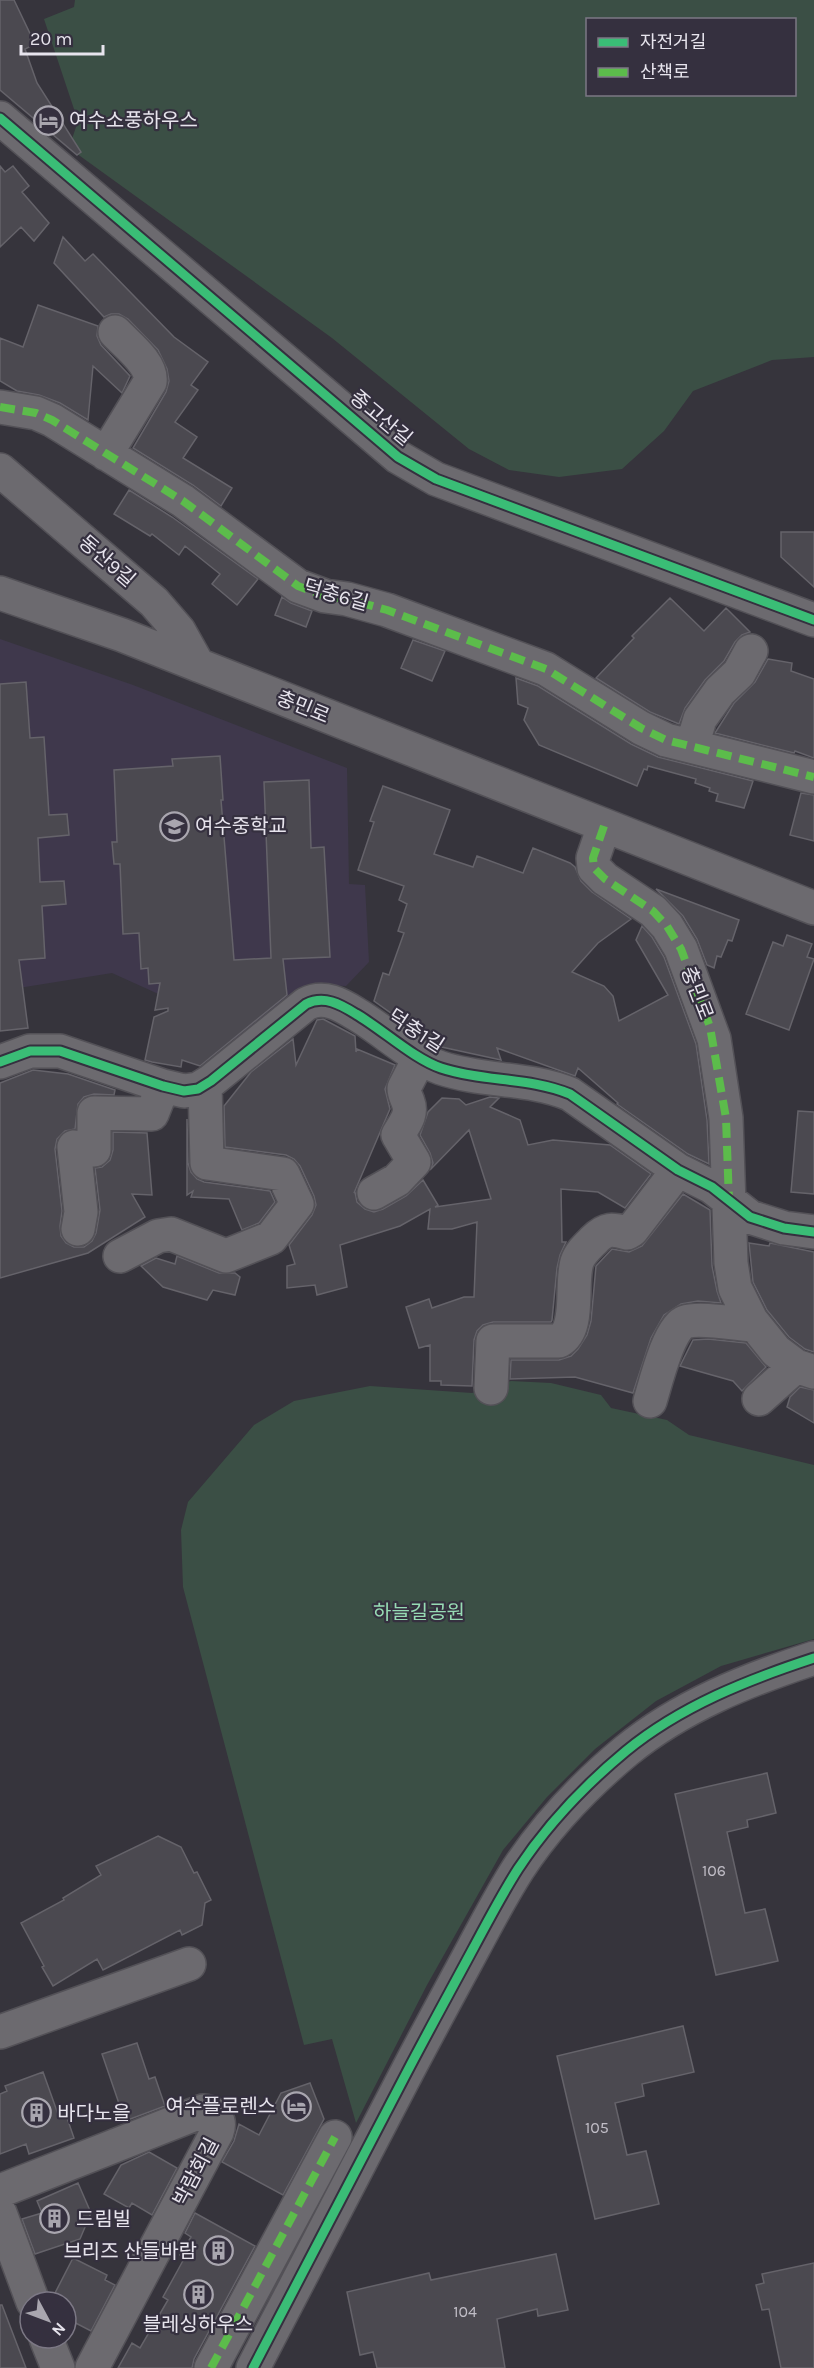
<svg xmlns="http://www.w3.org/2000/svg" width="814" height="2368" font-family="Karla,'Noto Sans KR',sans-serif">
  <rect width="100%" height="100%" fill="#36343c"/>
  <!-- built -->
  <path fill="#3f384c" d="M0,639l133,46 214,83 2,116 16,1 4,77 -23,24 -28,-1 -79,58 -32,-27 -95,-43 -112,18z"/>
  <!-- green -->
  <path fill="#3b4f45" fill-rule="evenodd" d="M75,0h739v357l-42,3 -79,31 -29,40 -42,38 -63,8 -50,-7 -40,-21 -137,-111 -263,-190 9,-27 -34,-102 30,-12zM588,20h206v74h-206z
    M511,1381l40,2 50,12 10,13 56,12 22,15 125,30v174l-93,27 -65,35 -61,48 -48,48 -44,53 -76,135 -71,138 -24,-84 -28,6 -121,-458 -2,-57 7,-28 66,-77 40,-24 76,-15 102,7z"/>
  <!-- building -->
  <path fill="#4b4950" stroke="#65636a" stroke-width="1.5" d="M0,0h14l21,44 -10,5 12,34 44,69 -4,3 -77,-65z
    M0,166l5,6 8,-6 16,20 -7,6 27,31 -15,18 -13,-14 -21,20z
    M63,237l22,24 8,-7 81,83 34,25 -17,23 7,5 -23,32 22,15 -14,21 49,30 -11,18 -28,-21 -60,-37 33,-56 3,-11 -2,-12 -9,-19 -30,-31 -9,-5h-8l-7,3 -50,-54z
    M38,305l60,21 -1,10 4,9 29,31 -8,17 -29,-27 -5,54 -28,-17 -21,-8 -22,-4 -17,-10v-43l23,9z
    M129,490l43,27 86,62 -21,26 -25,-21 8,-10 -35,-28 -6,9 -27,-21 -2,2 -36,-22z
    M781,532h33v55l-33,-30z
    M282,597l9,6 21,8 -6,16 -31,-12z
    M670,598l34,33 22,-23 24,24 -8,3 -7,7 -11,19 -19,19 -20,28 -6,16 -29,-12 -54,-34 38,-40 -2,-2z
    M413,640l32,11 -13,30 -31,-13z
    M768,659l24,4 -1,8 23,8v79l-19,-7 -1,2 -79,-20 19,-30 21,-21z
    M516,678l22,8 93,58 27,13 95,24 -9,27 -28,-7 2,-7 -9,-3 1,-3 -15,-5 1,-4 -48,-13 -1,4 -3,-1 -7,17 -98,-41 -15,-25 4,-12 -10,-4z
    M26,682l4,56 14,-1 5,78 18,-1 2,21 -31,3 2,44 24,-1 2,23 -24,2 3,52 -26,2 9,68 -28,3v-347z
    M220,756l3,44h-2l13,160 37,-2 -7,-176 45,-2 2,68 13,-1 6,110 -47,2 4,36 -87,71 -18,-6 -1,7 -29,-5 -7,-2 9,-43 14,-6v-3l-13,2 5,-27 -11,1 -1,-16 -7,1 -2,-36 -16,1 -3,-70h-6l-2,-22h5l-3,-72 59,-4 -1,-7z
    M383,786l67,24 -16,44 39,13 4,-11 46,17 10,-25 37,15 5,4 6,14 11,11 39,27 -33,24 -26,29 32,14 9,10 6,25 49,-26 -32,-55 6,-14 10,11 12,20 32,87 11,76 2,44 -21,-10 -71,-50 1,-1 -40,-35 -3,8 -78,-28 4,12 -64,-14 -63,-45 9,-28 6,2 15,-42 -6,-2 9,-27 -8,-4 5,-14 -46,-16 16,-48 -4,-1z
    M801,793l13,2v46l-24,-6z
    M656,889l83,31 -7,21 -4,-1 -7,17 -4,-1 -3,12 -7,-3 -10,-26 -14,-23z
    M787,935l25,9 -5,13 7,2 -25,71 -43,-16 27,-72 10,4z
    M323,1019l32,17 1,16 1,-3 38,16 -10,24 5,20 -36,84 1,-1 2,10 8,7 9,3 9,-3 23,-13 17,-16 15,25 -3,2 56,-8 -22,-69 -39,40 3,-7 -3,-10 -10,-18 8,-23 14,-14 17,1 7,6 24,-8 9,1 -9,9 30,13 8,25 25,-5 57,5 41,29 -26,34 -27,-16 -37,-3 1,53h4l-6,13 -3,13 -5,52 -1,2h-58l-10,3 -6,6 -3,9 -2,46 -31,-1v-4h-11v-36l-11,3 -13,-41 23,-8 3,9 32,-11h10l3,-75 -25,7h-24l2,-20 -30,17 -60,19 7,42 -30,8 -2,-10 -28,3v-22l8,-2 -6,-19 23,-30 4,-10 -2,-9 -14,-30 -6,-7 -8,-4 -61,-8 -1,-41 27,-34 42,-33 3,26 21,-45z
    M33,1070l35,4 47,16 -1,5 -20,-1 -10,3 -6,7 -3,25 -10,2 -8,8 -2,10 7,62 -2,15 1,10 5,7 8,4h10l8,-6 4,-8 4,-23 -5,-42 7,-1 8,-7 3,-10v-18l34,1 5,62 -20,-1 13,23 -57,36 -88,25v-195z
    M798,1111l16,1v82l-23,-2z
    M187,1119l1,44 3,9 6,7 7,3 66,9 5,11 -16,21 -17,7 -13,-31 -38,-2 2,-6 -6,4z
    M683,1194l27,16 2,56 5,25 4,12 -23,-2 -17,3 -17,11 -13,23 -18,55 -58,-16 -65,2 1,-19h48l12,-4 7,-7 9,-14 4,-14 5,-55 16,-17 17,3 13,-6z
    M749,1243l20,3 1,-3 44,9v100l-9,-3 -16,-12 -22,-27 -14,-28z
    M177,1256l42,17h16l5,4 -5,18 -22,-5 -6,10 -44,-13 -22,-21 15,-8 19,6z
    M708,1339l38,4 20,24 -24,24 -9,-10 -53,-15 13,-26z
    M800,1387l14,3v33l-27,-16 3,-10z
    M767,1773l9,40 -29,7 1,7 -21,5 18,81 20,-4 13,52 -62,14 -41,-181z
    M158,1836l23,11 13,26 3,-1 14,28 -6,3 -3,22 -20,10 -2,-5 -77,40 -6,-11 -44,27 -11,-19 2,-1 -23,-43 43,-23 -1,-2 38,-23 -5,-9z
    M683,2026l11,46 -52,12 2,12 -29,7 12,52 19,-4 13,53 -64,15 -38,-163z
    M137,2043l12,36 6,-2 10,29 -40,15 -23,-67z
    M43,2072l15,42 7,-2 9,26 -45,16 -3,-10 -26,10v-60l7,-3 -2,-5z
    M310,2083l14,36 -41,76 -61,-33 12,-21 5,-17 20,11 22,-42z
    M149,2152l28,16 -25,47 -20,-12 -3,5 -25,-14 17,-29z
    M78,2183l13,30 -11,26 -45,15 -13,-35 20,-6 -5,-12z
    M195,2213l60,33 -61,113 -2,9h-74l14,-25 8,5 28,-48 -5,-3 22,-40 -5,-2 11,-18 -6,-4z
    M556,2254l12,56 -30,6 -1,-7 -40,10 8,49h-128l-4,-16 -13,3 -13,-63 82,-19 2,7z
    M73,2258l34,17 -2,5 10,5 -24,46 -25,-13v-16l-12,-7z
    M814,2263v105h-33l-12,-59 -7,1 -6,-25 8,-2 -2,-9z
    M0,2305h2l24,63h-26z"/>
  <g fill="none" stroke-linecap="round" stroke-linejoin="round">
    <defs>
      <path id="minor" d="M0,118l398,339 38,22 378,141
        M0,407l36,6 16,7 131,81 115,85 27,10 22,3 40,11 159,59 95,59 25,12 148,37
        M106,454l44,-72c3,-18 -24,-38 -35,-50
        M0,470l154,132 25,29 19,34
        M0,593l122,42 692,273
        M692,746l8,-27 20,-28 19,-18 12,-22
        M604,826l-11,32 1,10 11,11 48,32 14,15 14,23 33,90 12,79 5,145 4,25 16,32 25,31 20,15 18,6
        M0,1062l30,-11h30l103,35 21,5 14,-2 13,-8 95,-77c18,-9 34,0 50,10 26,15 58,45 85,54 42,14 88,9 129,26l108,76 34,17 38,30 34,11 30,4
        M374,1193l23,-13 17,-18 -16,-27c6,-11 15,-20 10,-33 -2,-6 -4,-8 -4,-14l16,-31
        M78,1229l3,-17 -7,-65 20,3v-37l58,1 11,-28
        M120,1256l38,-20 13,-2 55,22 45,-18 26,-34 -14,-30 -76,-11 -2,-78
        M491,1388l2,-47h66c22,-12 11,-57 18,-79 3,-9 11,-16 17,-22 12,-12 18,-11 33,-7l5,-3 46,-60
        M759,1399l37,-33
        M650,1401c5,-16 19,-74 35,-79 14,-5 53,2 69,3
        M0,2032l189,-68
        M0,2191l203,-80c13,1 18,10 14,21l-125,236
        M0,2213l33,89
        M46,2338l12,30
        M211,2368l124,-231
        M253,2368c52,-99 103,-198 154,-296 22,-42 45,-84 67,-125 14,-26 28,-53 44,-78 29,-44 67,-84 108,-118 55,-45 121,-71 188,-93"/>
    </defs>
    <!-- minor casing -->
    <use href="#minor" stroke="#535157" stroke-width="36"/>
    <!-- minor -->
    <use href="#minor" stroke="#6c6a6f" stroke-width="33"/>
    <!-- quiet -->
    <path stroke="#5cbc4b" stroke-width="8" stroke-dasharray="15 8" stroke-linecap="butt" d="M0,407l36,6 16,7 131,81 115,85 27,10 22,3 40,11 159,59 95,59 25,12 148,37
      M604,826l-11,32 1,10 11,11 48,32 14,15 14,23 29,78 16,91 3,84
      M211,2368l124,-231"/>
    <defs>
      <path id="cycleway" d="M0,118l398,339 38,22 378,141
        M0,1062l30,-11h30l103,35 21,5 14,-2 13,-8 95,-77c18,-9 34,0 50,10 26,15 58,45 85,54 42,14 88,9 129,26l108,76 34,17 38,30 34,11 30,4
        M253,2368c52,-99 103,-198 154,-296 22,-42 45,-84 67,-125 14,-26 28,-53 44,-78 29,-44 67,-84 108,-118 55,-45 121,-71 188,-93"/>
    </defs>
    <!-- cycleway casing -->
    <use href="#cycleway" stroke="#35303f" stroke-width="13"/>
    <!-- cycleway -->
    <use href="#cycleway" stroke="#3abd76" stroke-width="9"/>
  </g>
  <!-- icons -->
  <defs>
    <symbol id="hotel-ring" viewBox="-11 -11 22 22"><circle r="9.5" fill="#35303f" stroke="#a9a6af" stroke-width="1.5"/><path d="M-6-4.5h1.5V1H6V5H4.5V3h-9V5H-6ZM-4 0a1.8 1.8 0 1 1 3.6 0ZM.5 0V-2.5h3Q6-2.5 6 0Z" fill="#a9a6af"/></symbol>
    <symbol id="school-ring" viewBox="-11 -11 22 22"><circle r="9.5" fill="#35303f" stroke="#a9a6af" stroke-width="1.5"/><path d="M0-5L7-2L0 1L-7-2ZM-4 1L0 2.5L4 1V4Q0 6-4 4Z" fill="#a9a6af"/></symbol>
    <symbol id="building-ring" viewBox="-11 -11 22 22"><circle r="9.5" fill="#35303f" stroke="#a9a6af" stroke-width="1.5"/><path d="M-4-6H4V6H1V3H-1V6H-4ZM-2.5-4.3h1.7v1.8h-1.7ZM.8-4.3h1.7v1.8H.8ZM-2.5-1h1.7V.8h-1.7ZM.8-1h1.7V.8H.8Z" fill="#a9a6af"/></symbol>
  </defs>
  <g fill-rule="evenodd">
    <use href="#hotel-ring" x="32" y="104" width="33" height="33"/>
    <use href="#school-ring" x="158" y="810" width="33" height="33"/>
    <use href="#hotel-ring" x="280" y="2090" width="33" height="33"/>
    <use href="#building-ring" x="20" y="2096" width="33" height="33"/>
    <use href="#building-ring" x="38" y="2202" width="33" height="33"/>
    <use href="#building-ring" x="202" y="2234" width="33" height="33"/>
    <use href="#building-ring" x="182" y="2278" width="33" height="33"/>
  </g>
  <g text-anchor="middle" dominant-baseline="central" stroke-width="4.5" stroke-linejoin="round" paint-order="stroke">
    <!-- number labels -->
    <g font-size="16" fill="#c0bdc6">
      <text x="714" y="1870">106</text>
      <text x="597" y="2127">105</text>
      <text x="465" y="2311">104</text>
    </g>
    <!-- poi labels -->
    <g font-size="20" fill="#e7e4ed" stroke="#35303f" text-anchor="start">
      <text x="69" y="120">여수소풍하우스</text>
      <text x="195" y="826">여수중학교</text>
      <text x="276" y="2106" text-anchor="end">여수플로렌스</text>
      <text x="57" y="2113">바다노을</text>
      <text x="76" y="2219">드림빌</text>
      <text x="197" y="2251" text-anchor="end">브리즈 산들바람</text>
      <text x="198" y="2324" text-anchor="middle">블레싱하우스</text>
    </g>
    <!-- street labels -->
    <g font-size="20" fill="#e7e4ed" stroke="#35303f">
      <text transform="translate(381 418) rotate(40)">종고산길</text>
      <text transform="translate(107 561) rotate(41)">동산9길</text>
      <text transform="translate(336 595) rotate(16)">덕충6길</text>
      <text transform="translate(303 707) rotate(22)">충민로</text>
      <text transform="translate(697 993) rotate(69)">충민로</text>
      <text transform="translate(416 1031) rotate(33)">덕충1길</text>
      <text transform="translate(196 2172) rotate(-62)">박람회길</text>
    </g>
    <!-- park labels -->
    <g font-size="20" fill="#97dbb4" stroke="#35303f">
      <text x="419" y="1612">하늘길공원</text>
    </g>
  </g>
  <!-- legend -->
  <rect x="586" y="18" width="210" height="78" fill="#35303f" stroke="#7c7885" stroke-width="1.5"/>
  <rect x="598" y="38" width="30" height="9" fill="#3abd76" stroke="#7c7885" stroke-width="1.5"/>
  <text x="640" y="48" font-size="18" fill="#e7e4ed">자전거길</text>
  <rect x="598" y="68" width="30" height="9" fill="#5cbc4b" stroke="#7c7885" stroke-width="1.5"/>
  <text x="640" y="78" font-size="18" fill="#e7e4ed">산책로</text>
  <!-- north arrow -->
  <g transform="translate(48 2320) rotate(131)"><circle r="28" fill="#35303f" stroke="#7c7885" stroke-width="1.5"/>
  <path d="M0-4.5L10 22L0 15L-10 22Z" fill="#a9a6af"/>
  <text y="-9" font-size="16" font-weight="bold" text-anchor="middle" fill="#e7e4ed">N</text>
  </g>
  <!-- scale -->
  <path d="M21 45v9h82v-9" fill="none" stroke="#e7e4ed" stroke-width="3"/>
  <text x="30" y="45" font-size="18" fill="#e7e4ed" stroke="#35303f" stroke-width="4.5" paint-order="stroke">20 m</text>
</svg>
